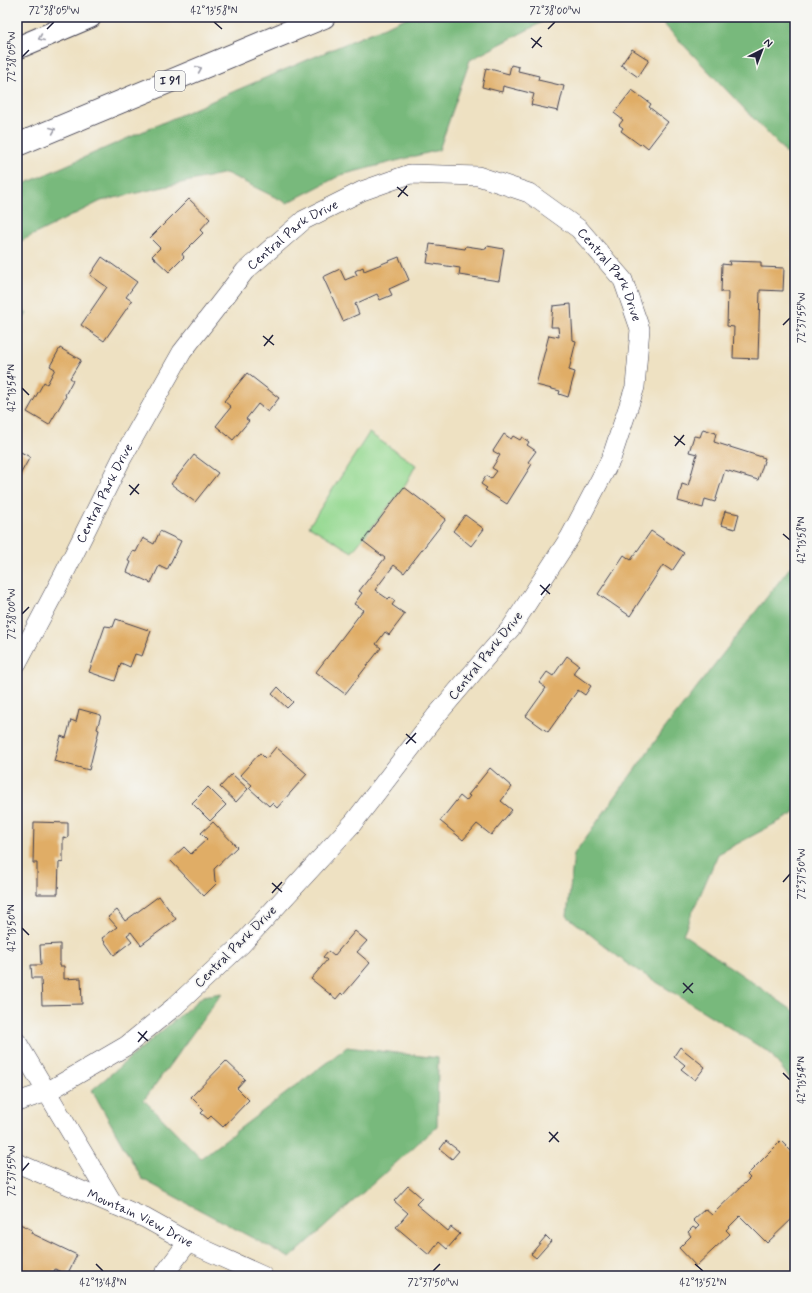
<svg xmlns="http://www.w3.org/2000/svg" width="812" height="1293" font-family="Mynerve,sans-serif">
  <rect width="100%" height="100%" fill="#f6f6f2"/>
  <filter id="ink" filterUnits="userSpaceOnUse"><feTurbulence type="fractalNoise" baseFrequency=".025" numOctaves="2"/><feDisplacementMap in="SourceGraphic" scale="8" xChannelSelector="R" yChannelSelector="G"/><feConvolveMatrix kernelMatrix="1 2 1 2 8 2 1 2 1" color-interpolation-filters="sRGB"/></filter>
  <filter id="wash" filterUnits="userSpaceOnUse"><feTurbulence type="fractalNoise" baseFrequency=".012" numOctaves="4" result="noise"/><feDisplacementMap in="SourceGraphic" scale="16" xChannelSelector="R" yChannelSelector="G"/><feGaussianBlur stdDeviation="0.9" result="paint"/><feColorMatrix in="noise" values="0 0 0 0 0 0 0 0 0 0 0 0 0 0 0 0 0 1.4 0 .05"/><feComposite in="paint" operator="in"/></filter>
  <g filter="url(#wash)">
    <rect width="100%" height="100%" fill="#eee1c2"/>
    <!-- green -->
    <path fill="#96d992" stroke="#5c7e66" d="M369,433l47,32 -12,22 -52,65 -43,-26z"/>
    <!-- forest -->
    <path fill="#78b97c" stroke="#4d6e5c" d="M408,17h144l-82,43 -31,90 -98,25 -54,28 -61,-30 -125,28 -84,42v-56l220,-97z
      M657,17h138v145z
      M17,306l10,7 -10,16z
      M795,561v252l-77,41 -35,80 112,78v73l-25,-32 -144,-90 -59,-47 7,-62 85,-118z
      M222,993l-78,107 57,58 146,-111 91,11 -1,68 -147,132 -148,-79 -50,-89 111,-94z"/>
    <g id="blocks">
      <!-- building -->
      <path fill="#e0ad66" d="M632,49l17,11 -11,17 -17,-12z
        M511,65l8,2 -1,4 21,5 -1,4 26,6 -6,25 -27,-6 3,-11 -31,-8 -1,6 -20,-5 4,-19 23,6z
        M632,90l19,14 -2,3 19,15 -20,26 -6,-5 -2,2 -19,-14 2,-3 -4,-3 4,-5 -9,-7z
        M189,199l21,20 -10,11 3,3 -21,21 2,3 -15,15 -17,-16 8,-8 -10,-10z
        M430,244l35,5 1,-3 20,3 1,-3 17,3 -5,32 -40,-6 1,-7 -33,-5z
        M102,257l35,25 -11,15 6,4 -28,40 -23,-16 26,-38 -17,-12z
        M399,257l10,23 -20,9 3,6 -12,5 -3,-6 -22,10 4,10 -16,7 -20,-44 17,-8 5,11 12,-5 -2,-4 8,-4 1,4z
        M729,261l32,1v5l23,1 -1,23 -23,-1 -2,69 -25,-1 1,-31 -7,-1 1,-34h-7l1,-28 8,1z
        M571,304l2,36 3,1 -7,29 6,2 -7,25 -9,-3 1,-3 -24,-6 13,-50 10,2 -1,-10h-7l2,-21z
        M60,348l21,12 -11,18 3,2 -8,15 1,1 -17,29 -22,-13 17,-30 3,2 8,-15 -5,-3z
        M247,373l32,25 -11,14 -10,-8 -12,15 3,2 -16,19 -17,-14 15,-19 -7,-6z
        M703,429l13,4 -2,9 51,16 -7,22 -33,-10 -10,32 -10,-3 -2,9 -25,-7 4,-17 6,2 9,-32 -8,-2 5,-16 6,1z
        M504,434l7,5 2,-3 7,4 2,-3 7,5 -2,3 9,6 -8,11 4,2 -25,40 -22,-14 2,-2 -6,-4 5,-8 5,3 6,-8 -5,-3 8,-13 -7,-4z
        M17,450l13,7 -13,23z
        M194,455l24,18 -23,29 -24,-18z
        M404,487l42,32 -42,54 -10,-8 -19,25 13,9 2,-2 5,4 -3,4 13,9 -16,21 -4,-3 -9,12 5,4 -36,46 -29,-22 47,-62 -9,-6 8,-11 -3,-2 26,-33 -22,-17z
        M725,511l14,3 -4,15 -14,-4z
        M465,515l19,14 -13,17 -18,-15z
        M160,531l21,10 -14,29 -8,-4 -8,17 -24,-11 4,-10 -3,-1 5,-10 3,1 7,-14 11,6z
        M651,531l33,22 -12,18 -9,-6 -33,51 -32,-22 26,-39 7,5z
        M116,619l35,12 -9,25 -7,-2 -5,13 -9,-4 -6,18 -26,-9 16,-46 8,1z
        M567,656l12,9 -6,8 18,13 -6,9 -7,-5 -30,42 -22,-16 20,-28 -7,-5 8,-11 6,4z
        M278,687l15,15 -6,6 -15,-14z
        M79,709l22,6 -4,14 2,1 -10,40 -35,-9 7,-25 5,2 5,-18 5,2z
        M276,747l31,27 -30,34 -5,-5 -3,3 -20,-18 3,-3 -12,-10 20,-22 6,6z
        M490,768l22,19 -11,14 11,9 -21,25 -14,-11 -14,16 -23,-19 20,-25 6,5 4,-5 -2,-1z
        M232,774l16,15 -12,13 -16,-15z
        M208,787l18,18 -16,16 -18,-18z
        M34,822l34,1v15l-5,-1v26l-4,-1 -1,32h-21v-31h-4z
        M213,822l24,25 -23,22 1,12 2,2 -13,13 -34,-36 14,-13 7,7 16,-15 -6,-6z
        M159,896l17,23 -35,26 -10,-13 -4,3 5,6 -18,14 -12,-17 15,-11 -9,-10 9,-7 8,11z
        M355,931l12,10 -10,11 13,11 -27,32 -2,-2 -5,6 -25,-20 16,-19 -4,-3 5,-6 6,5z
        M60,944v22h4v13l17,-1 1,26 -40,1 -1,-27h-9l-1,-13h10l-1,-20z
        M680,1047l25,20 -10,13 -14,-11 4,-4 -11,-9z
        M226,1061l19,18 -8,9 12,12 -26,27 -12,-11 -3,3 -7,-6 3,-3 -13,-13z
        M446,1141l13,10 -7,8 -12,-10z
        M781,1141l14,14v61l-28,27 -27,-27 -14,14 4,4 -34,32 -17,-18 12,-12 -3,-4 5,-5 3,2 3,-3 -6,-6 12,-11 7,6 38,-37 -3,-3z
        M408,1186l14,12 -6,6 32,27 3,-4 9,7 -13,15 -8,-7 -10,13 -33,-28 12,-14 -14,-12z
        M18,1223l14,7 -1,3 46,22 -10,20 -12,-6 -3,7h-35z
        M546,1236l5,5 -15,17 -5,-4z"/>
    </g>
  </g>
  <g filter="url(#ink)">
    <use href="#blocks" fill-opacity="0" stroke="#413f4f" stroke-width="1"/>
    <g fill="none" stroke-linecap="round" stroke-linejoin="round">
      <defs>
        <g id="minor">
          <path id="s1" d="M17,663l44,-83 61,-122 60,-106 63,-81 59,-51 58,-29 48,-17 68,2 51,17 50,36 44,51 17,49 -5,58 -24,72 -41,78 -59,91 -76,89 -82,106 -112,122 -67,62 -48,39 -79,46 -30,10"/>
          <path d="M17,1042l97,163"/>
          <path id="s2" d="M17,1163l128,55 43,24 75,34"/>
          <path d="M163,1276l25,-34"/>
        </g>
        <path id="motorway" d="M17,48l73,-31
          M17,145l307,-128"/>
      </defs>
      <!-- minor casing -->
      <use href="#minor" stroke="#413f4f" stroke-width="20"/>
      <!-- motorway casing -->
      <use href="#motorway" stroke="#413f4f" stroke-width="24"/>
      <!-- minor -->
      <use href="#minor" stroke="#fff" stroke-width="19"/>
      <!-- motorway -->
      <use href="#motorway" stroke="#fff" stroke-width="22"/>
    </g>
    <!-- one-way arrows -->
    <defs><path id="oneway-chevron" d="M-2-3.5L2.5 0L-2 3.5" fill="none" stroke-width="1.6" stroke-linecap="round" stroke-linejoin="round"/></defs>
    <g stroke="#9c9ca7">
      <use href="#oneway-chevron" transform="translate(41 38) rotate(157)"/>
      <use href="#oneway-chevron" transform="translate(199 69) rotate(-23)"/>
      <use href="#oneway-chevron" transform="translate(53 130) rotate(-23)"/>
    </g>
  </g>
  <!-- ticks -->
  <path fill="none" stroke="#22223b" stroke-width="1.5" d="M214,22l8,7M47,29l7,-7M548,29l7,-7M531,38l11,9M532,48l9,-11M22,57l7,-7M397,187l11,9M398,197l9,-11M783,325l7,-7M263,336l11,9M264,346l9,-11M22,388l7,7M674,436l11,9M675,446l9,-11M129,485l10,9M130,495l9,-11M783,534l7,6M540,585l10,9M541,595l9,-11M22,614l7,-7M406,734l10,9M406,744l10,-11M783,882l7,-8M272,883l10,9M272,893l10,-11M22,928l7,7M683,983l10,10M683,993l10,-10M138,1032l10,9M138,1042l9,-11M783,1073l7,7M549,1132l10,10M549,1142l9,-10M22,1171l7,-8M96,1264l7,7M695,1264l8,7M433,1271l7,-7"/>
  <g text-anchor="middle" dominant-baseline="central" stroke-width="3.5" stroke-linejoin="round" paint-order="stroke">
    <!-- shield labels -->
    <rect fill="#f6f6f2" stroke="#626272" stroke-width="1" x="155" y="71" width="30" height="20" rx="3"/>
    <g font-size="12" font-weight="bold" fill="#22223b">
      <text x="170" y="81">I 91</text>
    </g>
    <!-- street labels -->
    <g font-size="13" fill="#22223b" stroke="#f6f6f2">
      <text stroke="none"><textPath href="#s1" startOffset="515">Central Park Drive</textPath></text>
      <text stroke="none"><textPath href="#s1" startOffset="888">Central Park Drive</textPath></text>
      <text stroke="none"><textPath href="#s1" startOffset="191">Central Park Drive</textPath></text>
      <text transform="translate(486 656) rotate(-51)">Central Park Drive</text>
      <text transform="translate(236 947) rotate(-45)">Central Park Drive</text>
      <text stroke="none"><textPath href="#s2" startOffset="135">Mountain View Drive</textPath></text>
    </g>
  </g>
  <!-- margin -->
  <rect width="812" height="1293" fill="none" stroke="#f6f6f2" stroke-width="44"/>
  <!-- north arrow -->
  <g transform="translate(762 50) rotate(42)" stroke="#f6f6f2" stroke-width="3" paint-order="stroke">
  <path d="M0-3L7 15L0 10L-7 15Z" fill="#22223b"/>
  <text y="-6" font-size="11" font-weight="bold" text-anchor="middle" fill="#22223b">N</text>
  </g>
  <rect x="22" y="22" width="768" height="1249" fill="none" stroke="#22223b" stroke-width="1.5"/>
  <g font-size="10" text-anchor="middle" fill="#22223b">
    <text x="54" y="14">72°38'05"W</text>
    <text x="214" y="14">42°13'58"N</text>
    <text x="555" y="14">72°38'00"W</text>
    <text transform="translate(11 57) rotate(-90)" y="4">72°38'05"W</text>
    <text transform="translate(801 318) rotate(-90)" y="4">72°37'55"W</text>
    <text transform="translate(11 388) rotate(-90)" y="4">42°13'54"N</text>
    <text transform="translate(801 540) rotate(-90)" y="4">42°13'58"N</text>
    <text transform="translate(11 614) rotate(-90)" y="4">72°38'00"W</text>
    <text transform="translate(801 874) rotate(-90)" y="4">72°37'50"W</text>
    <text transform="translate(11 928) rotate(-90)" y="4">42°13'50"N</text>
    <text transform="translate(801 1080) rotate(-90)" y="4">42°13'54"N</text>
    <text transform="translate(11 1171) rotate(-90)" y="4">72°37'55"W</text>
    <text x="103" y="1286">42°13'48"N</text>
    <text x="433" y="1286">72°37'50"W</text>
    <text x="703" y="1286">42°13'52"N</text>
  </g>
</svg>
